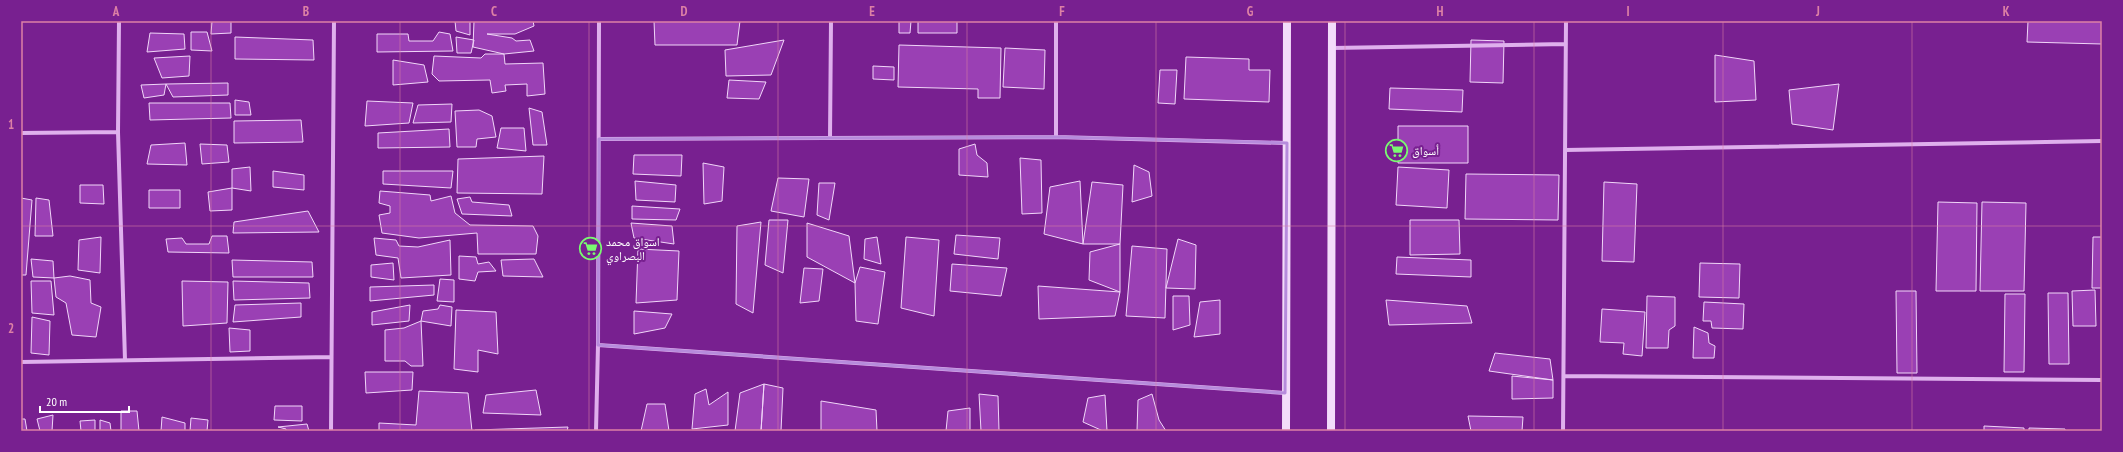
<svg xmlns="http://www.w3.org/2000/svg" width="2123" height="452" font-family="'PT Sans Narrow','Noto Naskh Arabic',sans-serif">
  <rect width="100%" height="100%" fill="#782090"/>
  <!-- building -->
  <path fill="#9a40b4" stroke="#f1d6f9" d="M212,21h19v12l-20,1z
    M455,21h15v14l-14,-4z
    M474,21h59l1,5 -19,8h-28l25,4 4,3 14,-1 4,11 -30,3 -31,-7z
    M654,21h86l-3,24h-82z
    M899,21h12l-1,12h-11z
    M918,21h39v12h-39z
    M2028,21h74v23l-75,-2z
    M191,32h16l5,19 -21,-1z
    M439,32l11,2 3,17 -76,1v-18h31l1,7h24z
    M150,33l34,1 1,15 -38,3z
    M235,37l78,3 1,20 -79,-1z
    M456,37l18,3 -3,13h-14z
    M784,40l-13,35 -45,1 -1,-26z
    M1471,40l33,1 -1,42 -33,-1z
    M899,45l102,3 -1,50h-22v-9l-80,-2z
    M1005,48l40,2 -1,39 -41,-2z
    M485,54h19l1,10 38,-1 2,31 -18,2v-12l-22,1 1,6 -14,2 -2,-13 -51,1 -7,-7 2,-18 47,2z
    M1715,55l39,6 2,39 -41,2z
    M190,56l-1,20 -27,2 -8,-20z
    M1186,57l63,2v11h21l-1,32 -85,-3z
    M393,60l31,5 4,17 -35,3z
    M873,66l21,1v13l-21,-1z
    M1160,70h17l-2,34 -17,-1z
    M729,80l37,2 -7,17 -32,-1z
    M228,83v12l-55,2 -7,-13z
    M166,84l-2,11 -20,3 -3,-13z
    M1839,84l-6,46 -41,-6 -3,-34z
    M1390,88l73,2 -1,22 -73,-3z
    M235,100l14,2 2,13h-16z
    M367,101l46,2 -4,20 -44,3z
    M149,103h81l1,15 -81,2z
    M452,104l-1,18 -38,1 5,-18z
    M529,108l13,4 5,33h-14z
    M479,110l13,6 4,21 -19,2 -1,8h-19l-2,-36z
    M301,120l2,22 -69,1v-22z
    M1398,126h70v37h-70z
    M501,128h23l2,23 -29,-3z
    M449,129l1,18 -72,1v-15z
    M185,143l2,22 -40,-1 4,-19z
    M200,144l27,1 2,17 -27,2z
    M975,144l2,11 10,8 1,14 -29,-2v-26z
    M634,155h48l-1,21 -48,-2z
    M544,156l-2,38 -85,-1 1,-34z
    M1020,158l21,2 1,53 -20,1z
    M703,163l21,4 -2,34 -18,3z
    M1134,165l15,7 3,24 -20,6z
    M250,167l1,24 -19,-3v-19z
    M1398,167l51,3 -2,38 -51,-3z
    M273,171l31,4v15l-31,-3z
    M383,171h70l-2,17 -68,-4z
    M1466,174l93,1 -1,45 -93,-1z
    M778,178l31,1 -5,38 -33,-6z
    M635,181l41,4 -1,17 -39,-2z
    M1080,181l3,63 -39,-10 6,-47z
    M1092,182l31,3 -3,59h-37z
    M1604,182l33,2 -3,78 -32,-1z
    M819,183h16l-6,37 -12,-5z
    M80,185h23l1,19 -24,-1z
    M232,188v22l-22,1 -2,-19z
    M149,190h31v18h-31z
    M380,191l50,4 1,6 20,-5 4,17 15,12 63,1 5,10 -2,18h-58l-1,-21 -58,5 -37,-5 -3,-18 11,-2v-7l-11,-3z
    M470,197l2,5 37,3 3,11 -50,-2 -5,-15z
    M21,198l11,2 -6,75h-5z
    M36,198l13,2 4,36h-18z
    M1938,202l39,1 -1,88h-40z
    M1982,202l44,1 -2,88h-44z
    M632,206l48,3 -4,11 -44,-1z
    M308,211l11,21 -86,1 1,-11z
    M769,220h19l-5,53 -18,-8z
    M1410,220h49l1,34 -50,1z
    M761,222l-8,91 -17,-9 1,-78z
    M631,223l41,3 2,18 -40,-6z
    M807,223l42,13 6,47 -48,-26z
    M956,235l44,3 -2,21 -44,-5z
    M212,236h15l2,17 -61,-1 -2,-13 16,-1 4,6h23z
    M101,237l-1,36 -22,-3 1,-30z
    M877,237l4,27 -17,-5 1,-20z
    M906,237l33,3 -5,76 -33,-8z
    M2093,237h9v51h-10z
    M374,238l22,2 3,6 19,1 32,-7 1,35 -50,3 -3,-20 -22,-3z
    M1178,239l18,6 -1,44 -29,-1z
    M1120,244v48l-31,-12 1,-28z
    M1132,246l35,3 -2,69 -39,-2z
    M638,249l41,2 -2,49 -41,3z
    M459,256l17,1 2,7 11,-2 7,9 -18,1 -3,9 -16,-2z
    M1397,257l74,3v17l-75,-3z
    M31,259l22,2 1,17 -21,-1z
    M534,259l9,18 -40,-1 -2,-16z
    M232,260l80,2 1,15h-80z
    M393,263l1,17 -23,-3v-12z
    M1700,263l40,1 -1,34 -40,-1z
    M952,264l55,4 -6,28 -51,-5z
    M860,267l25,5 -7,52 -22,-3 -1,-38z
    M804,268l19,1 -4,32 -19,2z
    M70,276l20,4 1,23 10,4 -5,30 -24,-2 -6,-32 -10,-6 -2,-19z
    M440,279l14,1v22l-17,-1z
    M31,281h20l3,34 -22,-2z
    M182,281l46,1 -1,41 -44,3z
    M233,281l76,2 1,15 -76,2z
    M434,285v10l-64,6v-14z
    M1038,286l82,6 -5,24 -76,3z
    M2095,290l1,36h-23l-1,-35z
    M1896,291h20l1,82h-20z
    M2048,293h20l1,71h-20z
    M2005,294h20l-1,78h-20z
    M1173,296h16l1,29 -17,5z
    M1647,296l28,1v29l-6,4 -1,18h-22z
    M1220,300v34l-26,3 6,-35z
    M1386,300l81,6 5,17 -83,2z
    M1704,302l40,2 -1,25 -31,-1 -1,-7h-8z
    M301,303v14l-68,5 2,-17z
    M410,305l-1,16 -37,4v-13z
    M440,305l12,2 -1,19 -30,-5 2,-10 15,-2z
    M1602,309l43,3 -3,44 -19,-2 1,-11 -24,-1z
    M456,310l40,2 2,42 -20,-4v22l-24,-3z
    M634,311l38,3 -7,14 -31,6z
    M32,317l18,4 -1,34 -18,-2z
    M421,321l2,45h-12l-6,-5h-20v-31l19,-2z
    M1694,327l14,6 1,10 6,3 -1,12h-21z
    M229,328l21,2v21l-20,1z
    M1495,353l55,6 3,21 -64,-9z
    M365,372h48l-1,18 -46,3z
    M1512,376l41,4v18l-41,1z
    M764,384l19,4 -2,43h-20z
    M764,384l-3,47h-26l5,-38z
    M706,389l3,16 19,-13v33l-36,4 3,-35z
    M536,390l5,25 -58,-2 3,-18z
    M419,391l49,2 4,38h-93v-8l37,2z
    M979,394l19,2 1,35h-18z
    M1152,394l7,26 7,11h-29l1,-31z
    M1105,395l2,36h-4l-20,-9 5,-24z
    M821,401l55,9 1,21h-56z
    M647,404h18l4,27h-28z
    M275,406h27v15l-28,-1z
    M970,408v23h-24l2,-20z
    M121,411h16l2,20h-18z
    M53,415l-1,16h-12l-3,-12z
    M1468,416l55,1 -1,14h-51z
    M162,417l23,6v8h-24z
    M191,418l17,2 -1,11h-17z
    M21,419h4l2,12h-6z
    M95,420v11h-14l-1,-10z
    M100,420l10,3 1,8h-11z
    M307,424l2,7h-23v-2l-8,-2z
    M1984,426l40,2v3h-40z
    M568,427l-1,4h-92v-1z
    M2029,428l36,1v2h-36z"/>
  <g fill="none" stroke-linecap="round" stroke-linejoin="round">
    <!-- street -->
    <path stroke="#dfb0ed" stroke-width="4" d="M119,21l-1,111 7,228
      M1056,21v116
      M1332,48l234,-4
      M21,133l97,-1
      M830,138l1,-117
      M599,139l457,-2 230,6
      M1565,150l537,-9
      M598,345l687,48
      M21,362l310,-5
      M1564,376l538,4
      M331,431l3,-410
      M596,431l2,-86 1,-324
      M1563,431l3,-410"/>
    <!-- secondary -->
    <path stroke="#f3dcfa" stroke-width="8" d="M1286,431l1,-410
      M1331,431l1,-410"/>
  </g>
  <!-- marked area -->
  <path fill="none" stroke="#b68bdc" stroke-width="3" stroke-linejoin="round" d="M1056,137l231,6 -2,250 -687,-48 1,-206z"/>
  <!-- grid -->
  <path fill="none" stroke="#dd80a5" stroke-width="1" stroke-opacity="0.55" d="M211,21v410M400,21v410M589,21v410M778,21v410M967,21v410M1156,21v410M1345,21v410M1534,21v410M1723,21v410M1912,21v410M21,226h2081"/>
  <!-- icons -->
  <defs>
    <symbol id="supermarket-ring" viewBox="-11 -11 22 22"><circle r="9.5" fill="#782090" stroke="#7afa71" stroke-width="1.5"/><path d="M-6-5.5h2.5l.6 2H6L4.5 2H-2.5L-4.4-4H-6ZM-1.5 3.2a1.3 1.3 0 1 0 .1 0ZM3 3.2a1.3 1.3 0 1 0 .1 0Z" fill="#7afa71"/></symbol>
  </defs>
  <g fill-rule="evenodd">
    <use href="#supermarket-ring" x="1384" y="138" width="25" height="25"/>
    <use href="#supermarket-ring" x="578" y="236" width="25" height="25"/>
  </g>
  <g text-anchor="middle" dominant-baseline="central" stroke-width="4" stroke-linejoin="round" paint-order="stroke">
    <!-- poi labels -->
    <g font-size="12" fill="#fff" stroke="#782090" text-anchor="start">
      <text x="1412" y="150">أسواق</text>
      <text x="606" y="241">اسواق محمد<tspan x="606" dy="14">البصراوي</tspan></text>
    </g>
  </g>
  <!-- border -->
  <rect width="2123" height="452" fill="none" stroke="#782090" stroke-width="44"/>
  <!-- scale -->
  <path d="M40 406v6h89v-6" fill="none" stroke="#ffffff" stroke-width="2"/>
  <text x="46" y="406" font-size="12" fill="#ffffff" stroke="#782090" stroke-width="3" paint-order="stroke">20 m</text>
  <rect x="22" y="22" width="2079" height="408" fill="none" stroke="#dd80a5" stroke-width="1.5"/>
  <g font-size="13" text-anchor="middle" font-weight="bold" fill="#dd80a5">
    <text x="116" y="16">A</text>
    <text x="306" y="16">B</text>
    <text x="494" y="16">C</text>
    <text x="684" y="16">D</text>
    <text x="872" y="16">E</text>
    <text x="1062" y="16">F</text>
    <text x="1250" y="16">G</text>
    <text x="1440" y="16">H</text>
    <text x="1628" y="16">I</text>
    <text x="1818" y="16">J</text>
    <text x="2006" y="16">K</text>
    <text x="11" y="129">1</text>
    <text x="11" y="333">2</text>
  </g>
</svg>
